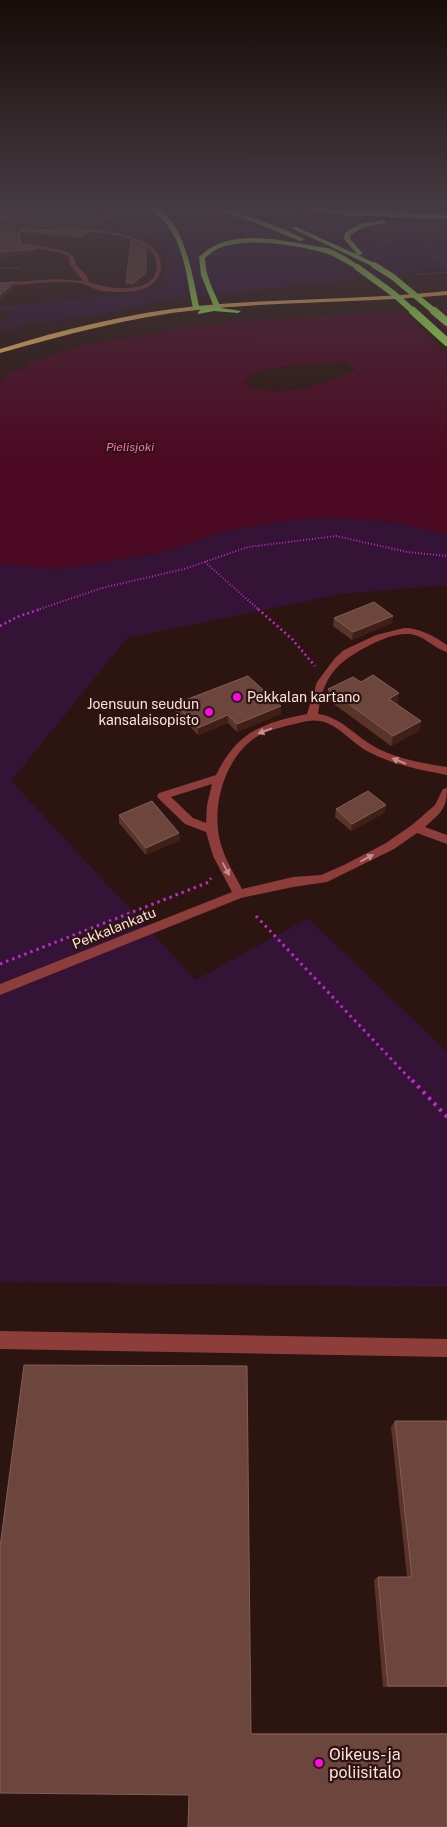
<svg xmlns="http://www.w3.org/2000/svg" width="447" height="1827" font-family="'Public Sans',sans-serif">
  <rect width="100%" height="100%" fill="#2c1510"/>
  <!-- green -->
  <path fill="#351337" d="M18,206h429v62l-218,25 -59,5 -57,14 -57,9 -26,1 -20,8 -10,-2v-4l17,-12 -17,-2v-4l30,-1 125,-16 10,-8 1,-27 -9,-15 -56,-11 -2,-11z
    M335,518l63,4 38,10 11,1v52l-106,9 -214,44 -116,143 185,199 112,-62 139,134v235l-447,-5v-719l59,6 103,-17 68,-22 64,-11z"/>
  <!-- water -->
  <path fill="#4c0922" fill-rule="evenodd" d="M447,309v224l-11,-1 -38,-10 -63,-4 -41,1 -64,11 -68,22 -103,17 -59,-6v-183l5,-2 3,-6 16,-3 7,-7 54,-17 105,-18 53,-6zM344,362l13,7c-25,14 -86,33 -112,15l4,-9 17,-6 28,-4z"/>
  <!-- pier -->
  <path fill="#2c1510" d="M422,309l25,23v24l-46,-46z"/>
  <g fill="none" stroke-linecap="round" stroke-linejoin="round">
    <!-- stream -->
    <path stroke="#4c0922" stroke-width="3" d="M80,206l25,8
      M440,236h7"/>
    <!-- path-far4 -->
    <path stroke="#b92dc2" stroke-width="1" stroke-dasharray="1 1" stroke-linecap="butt" d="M131,224l13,-5
      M403,236l27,6 3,11 14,14
      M374,250l4,-5 40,-15
      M0,268h21
      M415,275l32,-3"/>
    <!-- path-far3 -->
    <path stroke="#b92dc2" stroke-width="2" stroke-dasharray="1 2" stroke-linecap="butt" d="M205,562l54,48
      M37,610l65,-22 82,-19 64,-22 88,-11 71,16 40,4"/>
    <!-- path-far2 -->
    <path stroke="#b92dc2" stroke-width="2.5" stroke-dasharray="2 3" stroke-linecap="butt" d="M258,609l34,30 23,27
      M0,626l17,-9 24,-8"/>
    <!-- path-far1 -->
    <path stroke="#b92dc2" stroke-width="3" stroke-dasharray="2.5 4" stroke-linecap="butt" d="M256,916l157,166
      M0,964l209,-82 2,-4"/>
    <!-- path -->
    <path stroke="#b92dc2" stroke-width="4" stroke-dasharray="3 5" stroke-linecap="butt" d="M412,1080l35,37"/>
    <!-- minor -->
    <path fill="#8d3d3a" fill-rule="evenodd" d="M25,226l2,1 -1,2c39,0 81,-4 117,12 23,10 25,39 0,48 -14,4 -31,4 -45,1 -7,-2 -11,-6 -18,-7 -26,-3 -54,1 -80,4v-4l58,-4 25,2 -13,-16 -1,-8 -7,-4 -44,-8 -2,-10 3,-6zM24,231c36,1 90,-4 122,15 5,3 9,9 10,15 7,35 -48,29 -67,21l-2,-6 -11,-11 -3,-10 -10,-5 -41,-7 -2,-8z
      M404,628c16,0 30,8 43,17v7c-14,-4 -23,-17 -38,-18 -14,-1 -26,5 -37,10 -34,17 -49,31 -54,70 23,3 37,22 57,33 22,12 47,16 72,20v8c-26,-5 -53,-10 -76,-22 -18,-8 -32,-29 -51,-32 -11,-2 -20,2 -30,4 -11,3 -22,5 -32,11 -30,18 -44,61 -40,94 2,21 14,40 24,59l51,-12 28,-2 23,-10 42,-22 26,-18 23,-20 8,-16 4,-1c0,22 -7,25 -22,39l22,8v9l-30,-11 -23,16 -67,33 -34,5 -52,11 -241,97v-11l232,-92 -19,-36 -7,-24 -21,-8 -26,-25 -2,-3 2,-3 57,-18c21,-43 46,-52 91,-61l10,-32 18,-24 9,-8 32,-15zM212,784l-5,21 -1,18 -13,-5 -22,-21z
      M0,1331l447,8v18l-447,-8z"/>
    <!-- major -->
    <path fill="#ffc463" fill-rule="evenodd" d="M447,291v4c-83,8 -167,6 -250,15 -68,7 -132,25 -197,43v-4c64,-20 130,-36 197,-43 83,-8 167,-6 250,-15z"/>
    <!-- highway -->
    <path fill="#a8ff57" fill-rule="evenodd" d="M145,206c38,0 48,73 54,100l15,1 -13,-32 -2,-18c33,-33 89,-14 128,-9 7,1 28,14 33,19l-5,1c-9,-4 -18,-11 -27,-14 -29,-9 -83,-18 -111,-5 -4,2 -8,6 -12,9 0,18 9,33 16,50l20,3 -3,2 -24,-2 -16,3v-2l3,-2 -8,-2c-6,-27 -8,-59 -25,-82 -6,-8 -15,-13 -23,-20z
      M205,206c19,0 84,23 100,34l-5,1 -44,-18z
      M279,206l168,9v4l-102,-4z
      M384,220l2,3 -22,4 -14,8v4l13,15 -5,1 18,9v2l-2,1 -83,-39 5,-1 62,28 -14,-16 1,-6 15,-9z"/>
    <!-- highway-bridge-far1 -->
    <path stroke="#a8ff57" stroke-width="6" d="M374,265l19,12 42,35
      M357,267l37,27 20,18"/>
    <!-- highway-bridge -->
    <path stroke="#a8ff57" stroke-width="8" d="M413,311l34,31
      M434,311l13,11"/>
  </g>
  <!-- wall -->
  <path fill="#5a3329" d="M0,208l27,7 83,1 1,5 -12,7 -66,-1 -2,-2 -31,-2z
    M24,230l66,4 -9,5 -57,-6z
    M334,618l58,5 -40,17 -19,-14z
    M361,682l37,21 -1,1 24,17 -2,10 -28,15 -64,-47 1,-10z
    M175,704l106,10 -44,18 -9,-9 -30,12 -23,-24z
    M386,805l-2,8 -33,18 -16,-14 1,-8z
    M119,815l60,18 1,7 -34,15 -27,-32z
    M395,1421l52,266h-64l-9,-107 4,-3h29l-16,-150z
    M251,1733h196v94h-259z"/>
  <!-- shaded-wall -->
  <path fill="#401f17" d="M110,216l1,5 -12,7 -1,-4z
    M17,225v5l-3,5v-4z
    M90,231v3l-9,5v-3z
    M146,245v31l-13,10h-7v-3z
    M36,249v5l-36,3v-5z
    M15,282v5l-15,14v-6z
    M393,616l-1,7 -40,17 1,-8z
    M399,693l-1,10 -11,6 2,-10z
    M281,706v8l-44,18v-8z
    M228,715v8l-30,12v-7z
    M421,721l-2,10 -28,15 2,-10z
    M386,805l-2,8 -33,18 1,-7z
    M179,833l1,7 -34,15v-7z"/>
  <!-- building -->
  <path fill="#6c463d" stroke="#835e56" d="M18,206l9,9 83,1 -12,8 -66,-1 -1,-2 -31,-2v-11z
    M0,225h17l-3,6 2,11 16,3 4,4 -36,3z
    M24,230l66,1 -9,5z
    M131,239l15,6v28l-13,10h-7z
    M15,282l-15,13v-12z
    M374,602l19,14 -40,16 -19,-14z
    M373,675l26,18 -10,6 32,22 -28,15 -65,-47 25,-12 8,5z
    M248,676l33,30 -44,18 -9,-9 -30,13 -23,-24z
    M368,791l18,14 -34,19 -16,-15z
    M152,801l27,32 -33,15 -27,-33z
    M24,1365l223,1 4,368h196v93h-259l1,-32 -189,-2v-246z
    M395,1421h52v265h-59l-10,-109h34z"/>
  <!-- one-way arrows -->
  <defs><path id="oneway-solid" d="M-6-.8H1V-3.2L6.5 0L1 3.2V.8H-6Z" transform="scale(1.25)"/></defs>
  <g fill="#c68e8b">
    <use href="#oneway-solid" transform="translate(265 731) rotate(160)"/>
    <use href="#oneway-solid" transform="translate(399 761) rotate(-158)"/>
    <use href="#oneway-solid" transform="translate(367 858) rotate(-28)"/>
    <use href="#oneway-solid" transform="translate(226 869) rotate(62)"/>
  </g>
  <!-- sky -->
  <linearGradient id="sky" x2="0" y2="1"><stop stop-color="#180c09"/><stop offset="0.45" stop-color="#453b42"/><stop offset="1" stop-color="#453b42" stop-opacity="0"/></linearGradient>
  <rect width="447" height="462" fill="url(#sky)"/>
  <!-- markers -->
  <g fill="#ff08e7" stroke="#2c1510" stroke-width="2">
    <circle cx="237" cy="697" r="5"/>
    <circle cx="209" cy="712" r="5"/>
    <circle cx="319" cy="1763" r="5"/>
  </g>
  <g text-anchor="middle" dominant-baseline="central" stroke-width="4.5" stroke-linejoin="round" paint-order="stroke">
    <!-- far-water labels -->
    <g font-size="12" font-style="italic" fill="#ff6aba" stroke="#2c1510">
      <text x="130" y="447">Pielisjoki</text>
    </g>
    <!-- poi labels -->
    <g font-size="14" fill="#ffe0dc" stroke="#2c1510" text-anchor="start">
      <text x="247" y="697">Pekkalan kartano</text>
      <text x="199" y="704" text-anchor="end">Joensuun seudun<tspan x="199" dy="16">kansalaisopisto</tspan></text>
    </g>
    <!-- street labels -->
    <g font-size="14" fill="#ffe0dc" stroke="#2c1510">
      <text transform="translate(114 928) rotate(-22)">Pekkalankatu</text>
    </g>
    <!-- near-poi labels -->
    <g font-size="16" fill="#ffe0dc" stroke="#2c1510" text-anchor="start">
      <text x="329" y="1754">Oikeus- ja<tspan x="329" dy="18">poliisitalo</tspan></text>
    </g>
  </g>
</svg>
